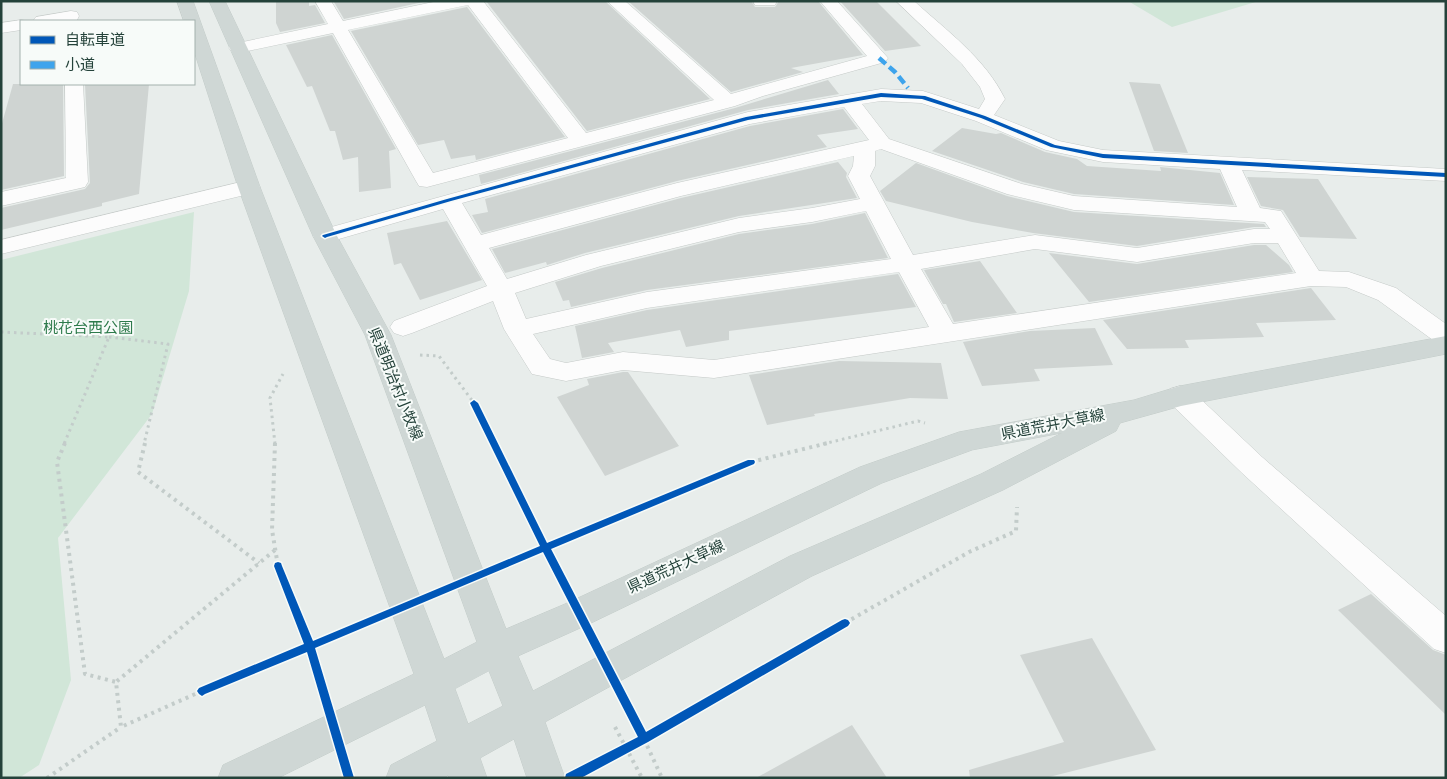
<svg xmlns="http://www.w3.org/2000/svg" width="1447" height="779" font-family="'Alegreya Sans','Noto Sans JP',sans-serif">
  <rect width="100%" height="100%" fill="#e8edeb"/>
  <!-- green -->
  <path fill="#d1e6d8" d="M1128,1h131l-87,26z
    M194,212l-5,79 -37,123 -94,124 13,142 -32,85 -20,13h-18v-518z"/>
  <!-- building -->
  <path fill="#cfd4d2" d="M276,1h33v5l6,-1 10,18 -45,9 -4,-9z
    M342,1h86l-84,18 -10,-17z
    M486,1h119l105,98 -123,32z
    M628,1h123l4,6h20l4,-6h39l45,54 -72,13 12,4 -72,20z
    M840,1h36l45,45 -36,5z
    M467,7l98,130 -89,23 -1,-5 -24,4 -7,-19 -26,5 -67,-114z
    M332,35l64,114 -7,2 2,37 -32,4 -1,-35 -15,3 -8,-29h-5l-18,-45 -5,1 -21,-42z
    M828,80l11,14 -91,16 -267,74 -2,-9 256,-67z
    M1129,82l31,2 28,69 -34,-2z
    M13,84h50l1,92 -63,14v-63z
    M85,84h64l-10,110 -37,9v3l-101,24v-22l84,-19 5,-6z
    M843,109l15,20 -41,6 10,12 -150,34 -195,52 -10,-18 16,-3 -3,-13 265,-73z
    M962,128l34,6 5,-1 44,19 32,7 10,7 74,5 -1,-4 60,6 14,32 -160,-11 -51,-12 -91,-31z
    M838,162l9,11 -1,4 11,21 -118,18 -154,37 -38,12 -1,-3 -41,11 -13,-24 189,-51z
    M916,163l91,33 67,16 190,12 2,3h-12l-117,19 -104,-13 -61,-11 -86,-21 -6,-10z
    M1247,177l71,2 39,60 -57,-2 -17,-27 -22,-4z
    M865,213l23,45 -241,32 -76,17 -2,-7 -6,1 -8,-19 47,-14 137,-34 73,-10z
    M447,221l35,59 -62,20 -19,-37 -7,2 -7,-32z
    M1254,245h12l23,20 4,7 -204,30 -40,-49 88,11z
    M980,261l37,52 -63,9 -8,-18h-3l-19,-34z
    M898,274l18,33 -187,24v9l-43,7 -6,-17 -72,13 6,9 -32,6 -7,-32 72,-16z
    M1311,288l25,32 -80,3 8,14 -79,3 4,8 -62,1 -24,-29z
    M1095,328l18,37 -79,4 6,12 -58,5 -19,-44 67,-11z
    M839,361l102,2 7,36 -38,-1 -96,16 1,2 -48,9 -18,-50z
    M623,372h5l51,74 -74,30 -48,-79 32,-12 -2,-6z
    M1371,594l62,56 13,5v60l-108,-105z
    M1092,638l64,112 -111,28h-75l-1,-8 95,-28 -44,-87z
    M852,725l35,53h-131z"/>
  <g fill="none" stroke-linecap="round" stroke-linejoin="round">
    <defs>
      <path id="minor" d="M315,1h16l12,20 95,-20h45l103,132 128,-33 -107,-99h18l106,93 136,-38 -47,-55h17l51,57 -3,4 -122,34 -28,10 -308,81 -8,-1 -3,-5 -83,-148 -95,20 -6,-1 -3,-4 3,-4 6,-1 90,-19zM468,5l100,133 -135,35 -85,-143z
        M753,1h24l-2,4h-20z
        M896,1h18c33,30 71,57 91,98l-11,16 65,26 44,9 343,19v12l-204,-11 18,38 21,3 38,60 30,1 47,16 50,36v22l-9,-3 -59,-43 -32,-13 -35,-1 -597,92 -91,-8 -57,11 -34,-7 -28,-45 -11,-28 -81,32 -9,3 -9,-3 -4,-6 4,-6 93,-35 -44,-77 -118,34 -8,-2 -4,-5 4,-5 431,-119 133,-23 42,2 56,18 6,-10 -5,-12 -18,-23zM881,101l40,2 55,18 70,29 57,12 117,7 17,38 -163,-11 -52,-12 -133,-45 -27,-35zM844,107l25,33 -192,43 -196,52 -19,-32 288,-79zM881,149l126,45 67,16 191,12 5,7h-16l-117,19 -102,-13 -122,20 -43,-79 5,-10v-15zM854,156l-1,10 -5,10 12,23 -48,9 -73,10 -153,37 -79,24 -18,-31 192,-52zM866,211l25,48 -244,33 -121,27 -11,-26 86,-27 138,-34 73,-10zM1254,243h24l18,30 -343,51 -32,-55 114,-20 102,13zM899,272l30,55 -215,33 -91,-8 -57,11 -16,-4 -17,-25 114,-26z
        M71,11l6,1 2,4 -2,4 -44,1 3,-4z
        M21,20l6,1h-6v9l-20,3v-10z
        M65,84h18l5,98 -3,5 -84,19v-14l65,-14z
        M249,180l8,2 3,5 -3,5 -256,62v-14z
        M1180,386l10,3 72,68 184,159v37l-12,-4 -192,-176 -72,-70 -4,-7 4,-7z"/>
      <path id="major" d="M177,1h16l67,186 184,472 33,-17 -112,-307 -52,-99 -104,-235h16l112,235 54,99 115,294 59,-25 295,-137 99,-35 175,-32 46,-14 266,-50v18l-265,52 -61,17 -4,8 -113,59 -191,86 -267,146 20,56h-38l-13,-39 -34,19 7,20h-38l-1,-3 -4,3h-58l5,-13 46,-24 -12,-36 -147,73h-60l5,-13 191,-91 -176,-487 -44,-136v-30h-10zM1062,433l-81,41 -191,82 -257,135 -15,-35 71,-32 293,-141 90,-33zM489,671l14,35 -35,18 -13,-35z"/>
    </defs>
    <!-- minor casing -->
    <use href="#minor" stroke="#c5cac8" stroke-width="1"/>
    <!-- major casing -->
    <use href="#major" stroke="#c3ccc9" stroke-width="1"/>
    <!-- path-far1 -->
    <path stroke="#c3ccca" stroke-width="3" stroke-dasharray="2.5 4" stroke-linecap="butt" d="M1,332l108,5 -45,107
      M109,337l59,7 -24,100
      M420,355l19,1 35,47
      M275,444l-5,-46 13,-24
      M823,444l95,-23 7,2"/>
    <!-- path -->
    <path stroke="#c3ccca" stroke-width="4" stroke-dasharray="3 4.5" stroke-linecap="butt" d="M65,443l-8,19 28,212 31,8
      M145,443l-7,29 121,91
      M275,443l-3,87 6,36
      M751,462l77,-19
      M845,623l124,-71 47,-21 1,-24
      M202,691l-81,36 -5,-45 159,-132
      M615,727l27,51
      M644,739l18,39
      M47,778l74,-51"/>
    <!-- minor -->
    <use href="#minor" fill="#fcfcfc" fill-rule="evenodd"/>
    <!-- major -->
    <use href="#major" fill="#cfd7d5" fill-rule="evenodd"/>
    <!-- quiet -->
    <path stroke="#3ea4ec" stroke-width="4.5" stroke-dasharray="9 4.5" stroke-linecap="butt" d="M879,58l16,14 13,16"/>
    <defs>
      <path id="cycleway" d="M881,93l44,3 60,20 70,29 48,9 343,19v4l-343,-19 -52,-11 -70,-29 -59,-19 -41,-2 -133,23 -297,81 -124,36 -2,1 -3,-2 1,-1 124,-36 299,-82z
        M474,400l4,3 69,140 201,-83h6l1,2 -1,2 -203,85 95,183 196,-112 3,-1 3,1 2,3 -2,3 -200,116 -67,36h-16l1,-4 72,-37 -95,-185 -228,96 39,130h-10l-37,-126 -102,42 -3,2 -3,-2 -2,-3 2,-3 105,-44 -30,-78 1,-3 3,-1 3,1 1,3 31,75 227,-95 -70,-143z"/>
    </defs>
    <!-- cycleway casing -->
    <use href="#cycleway" stroke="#f7fbf9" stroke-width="3"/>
    <!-- cycleway -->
    <use href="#cycleway" fill="#0057b8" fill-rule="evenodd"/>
  </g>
  <g text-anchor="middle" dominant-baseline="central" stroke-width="4" stroke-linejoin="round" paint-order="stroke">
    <!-- park labels -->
    <g font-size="15" fill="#2d7a4b" stroke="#f7fbf9">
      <text x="88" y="328">桃花台西公園</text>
    </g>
    <!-- street labels -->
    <g font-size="15" fill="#24423a" stroke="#f7fbf9">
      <text transform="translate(395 384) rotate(68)">県道明治村小牧線</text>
      <text transform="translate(1053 425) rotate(-11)">県道荒井大草線</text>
      <text transform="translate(676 567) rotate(-25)">県道荒井大草線</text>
    </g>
  </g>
  <!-- border -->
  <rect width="1447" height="779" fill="none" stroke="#24423a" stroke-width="5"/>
  <!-- legend -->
  <rect x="20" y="20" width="175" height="65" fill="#f7fbf9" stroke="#a3b1ad"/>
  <rect x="30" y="36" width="25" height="8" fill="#0057b8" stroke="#a3b1ad"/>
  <text x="65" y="45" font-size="15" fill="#24423a">自転車道</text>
  <rect x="30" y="61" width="25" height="8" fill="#3ea4ec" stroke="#a3b1ad"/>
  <text x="65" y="70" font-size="15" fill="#24423a">小道</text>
</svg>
